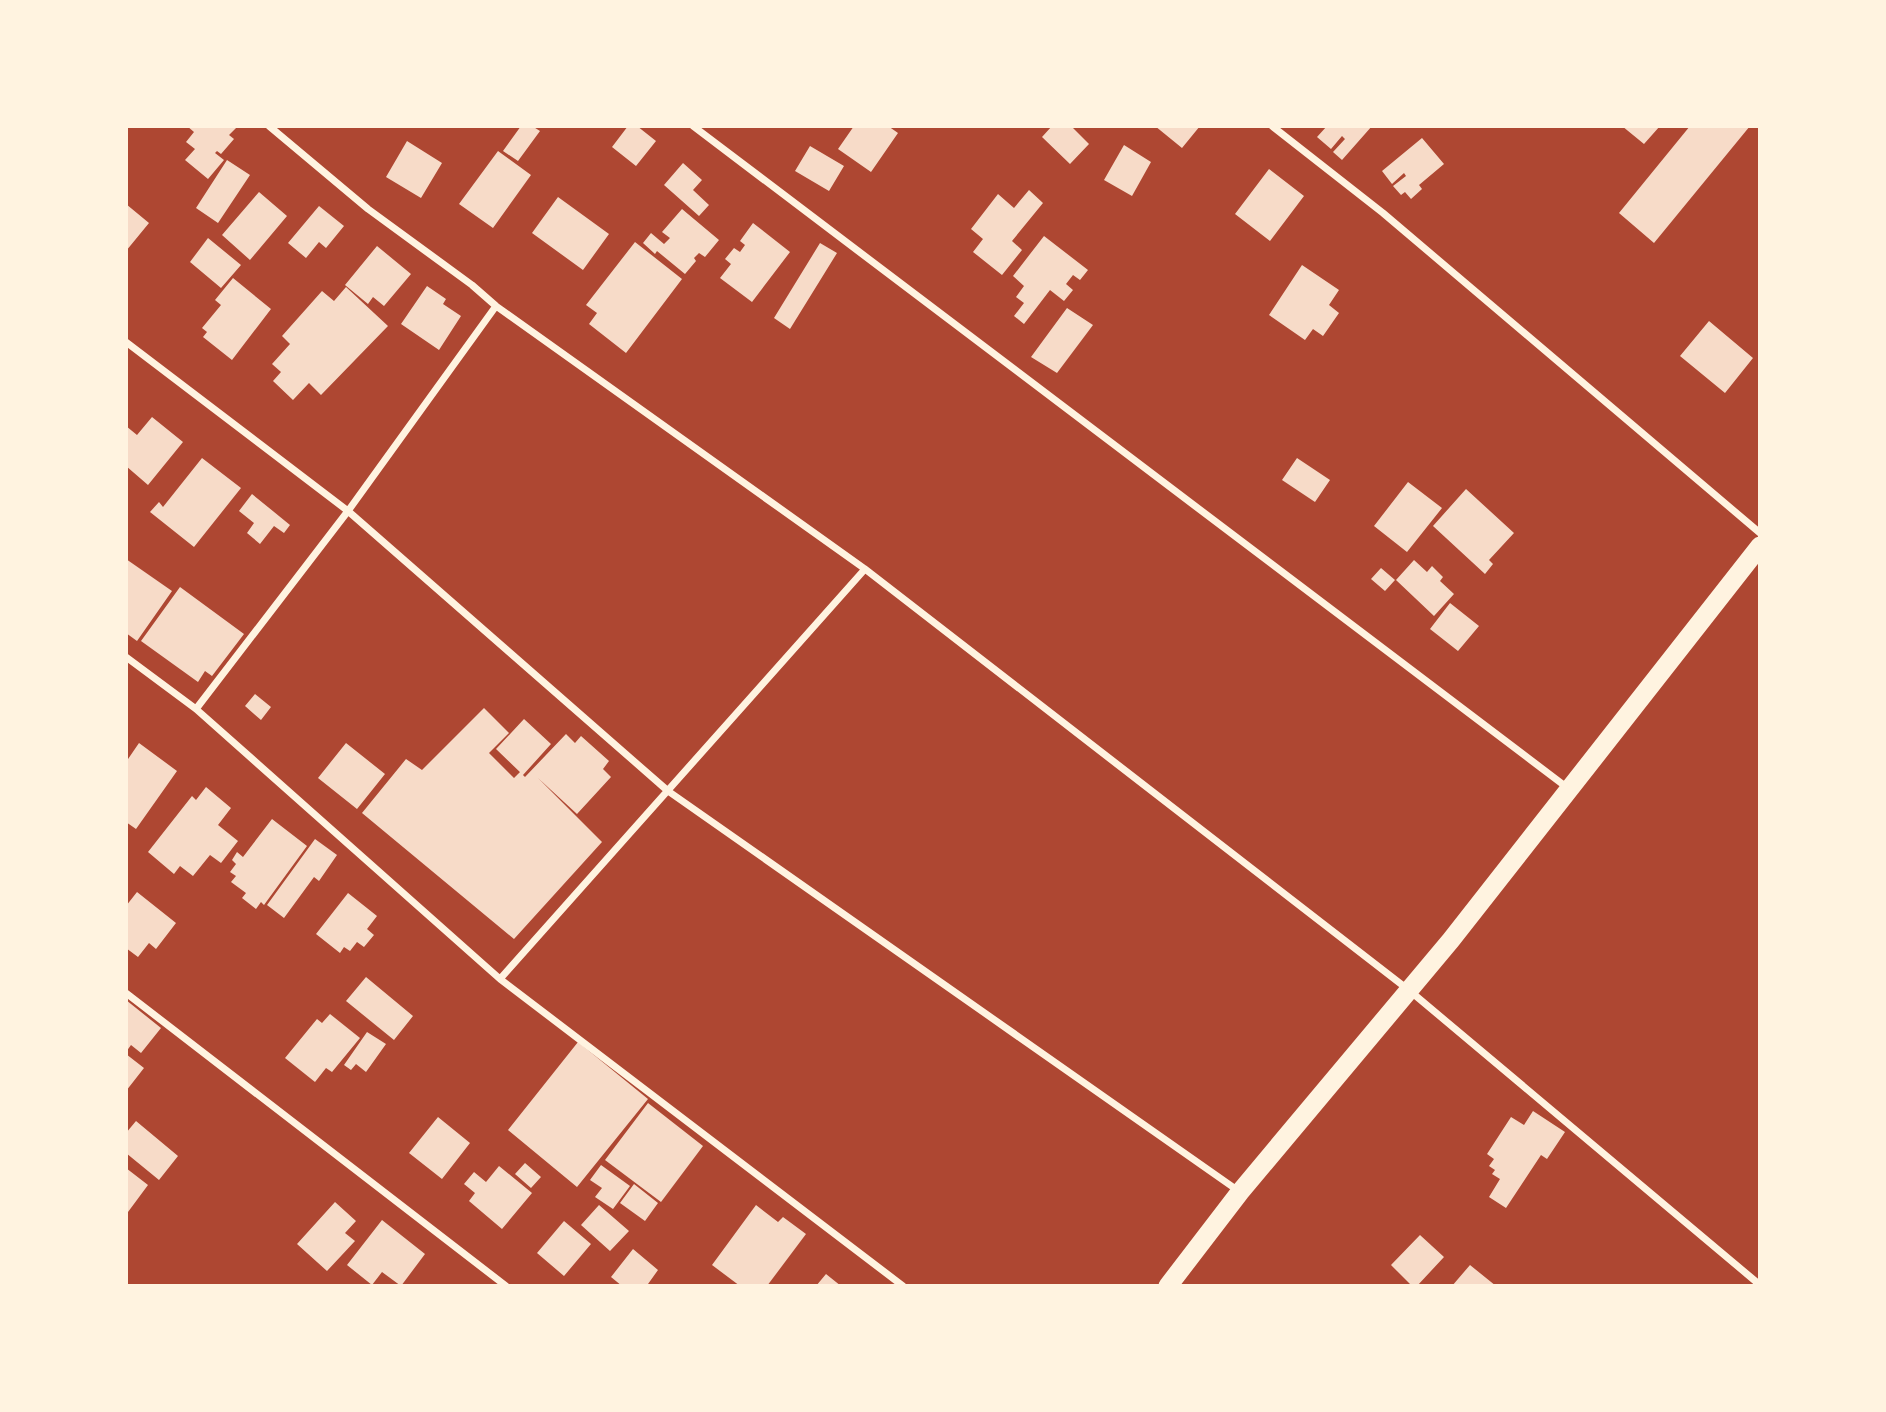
<svg xmlns="http://www.w3.org/2000/svg" width="1886" height="1412" font-family="Lora,serif">
  <rect width="100%" height="100%" fill="#c8553d"/>
  <!-- green -->
  <path fill="#ae4732" d="M126,126h1634v1160h-1634z"/>
  <!-- building -->
  <path fill="#f7dbc8" d="M187,126h51l-9,9 5,4 -13,15 -4,-3 -2,2 9,7 -16,19 -23,-19 10,-11 -9,-7 8,-10z
    M521,126h11l8,5 -22,30 -15,-10z
    M628,126h9l19,15 -20,25 -24,-19z
    M854,126h34l10,7 -27,39 -33,-23z
    M1052,126h19l18,18 -19,20 -28,-27z
    M1155,126h45l-18,22z
    M1327,126h45l-30,34 -9,-8 12,-13 -3,-3 -11,13 -14,-12z
    M1622,126h38l-16,18z
    M1690,126h60l-96,117 -35,-30z
    M1422,138l22,26 -25,21 3,4 -11,10 -6,-7 -4,3 -8,-9 13,-10 -2,-3 -12,11 -10,-13z
    M407,141l35,22 -21,35 -35,-21z
    M1124,145l27,17 -19,34 -28,-16z
    M810,146l34,20 -15,25 -34,-20z
    M498,151l33,24 -38,53 -34,-24z
    M227,160l23,15 -32,48 -22,-15z
    M683,163l19,17 -9,10 16,15 -10,11 -35,-31z
    M1269,169l35,27 -34,45 -35,-27z
    M1029,190l14,13 -31,38 10,9 -20,25 -29,-23 10,-13 -12,-10 27,-35 16,14z
    M259,192l28,24 -37,44 -28,-25z
    M558,197l51,37 -26,36 -51,-37z
    M126,204l23,19 -23,28z
    M319,206l25,20 -18,22 -7,-6 -13,16 -18,-15z
    M682,209l37,31 -14,17 -6,-4 -5,5 2,3 -11,13 -28,-23 -2,3 -12,-11 8,-10 13,11 6,-6 -8,-6z
    M753,223l37,29 -38,50 -32,-24 11,-14 -6,-5 9,-11 6,4 5,-7 -5,-4z
    M1044,236l44,34 -8,10 -7,-5 -7,9 7,6 -9,11 -14,-11 -26,34 -10,-8 10,-13 -8,-6 8,-11 -11,-10z
    M208,238l33,27 -20,23 -31,-26z
    M635,242l47,37 -56,74 -37,-29 8,-11 -11,-8z
    M820,243l17,10 -47,76 -16,-11z
    M377,246l34,28 -27,32 -11,-9 -5,7 -23,-19z
    M1302,265l37,25 -10,15 10,8 -16,23 -10,-7 -8,11 -36,-25z
    M233,278l38,31 -39,51 -29,-23 4,-5 -5,-4 19,-23 -6,-5z
    M427,286l19,13 -3,5 18,12 -22,34 -38,-26z
    M346,287l42,39 -67,69 -12,-12 -16,17 -20,-19 8,-9 -9,-8 18,-20 -8,-8 40,-45 12,10z
    M1067,308l26,17 -36,48 -26,-16z
    M1709,321l44,37 -28,35 -45,-37z
    M152,417l31,25 -35,43 -22,-19v-40l11,9z
    M202,458l39,30 -47,59 -44,-35 9,-10 4,5z
    M1297,458l33,22 -15,22 -33,-22z
    M1408,482l34,26 -35,44 -33,-26z
    M1466,489l48,44 -25,27 4,4 -8,10 -52,-48z
    M252,494l38,31 -6,8 -10,-7 -14,18 -13,-11 7,-10 -15,-12z
    M126,559l46,32 -35,50 -11,-8z
    M1414,560l13,12 5,-6 11,11 -3,4 14,13 -20,22 -38,-36z
    M1381,568l14,12 -10,11 -14,-12z
    M180,587l64,47 -32,42 -7,-5 -7,11 -57,-41z
    M1450,603l29,23 -21,25 -28,-22z
    M255,694l16,13 -10,13 -16,-14z
    M484,708l25,25 -20,20 25,25 6,-6 5,5 41,-43 9,9 6,-7 28,25 -6,8 8,8 -34,37 -39,-36 64,64 -88,97 -152,-126 44,-54 16,11z
    M524,719l27,25 -28,31 -27,-26z
    M139,743l38,28 -41,58 -10,-7v-60z
    M346,743l39,31 -28,35 -39,-31z
    M206,787l25,21 -13,17 20,16 -17,22 -11,-8 -17,21 -13,-10 -6,8 -26,-22 44,-56 4,4z
    M272,819l35,27 -43,59 -3,-3 -5,7 -14,-11 4,-5 -15,-11 5,-6 -6,-4 6,-8 -4,-4 5,-8 6,5z
    M315,839l22,16 -18,26 -5,-4 -30,41 -17,-13z
    M137,892l39,31 -20,26 -7,-6 -11,14 -12,-9v-42z
    M348,893l29,23 -10,13 7,6 -10,12 -7,-5 -7,9 -6,-4 -4,6 -24,-19z
    M366,977l47,39 -19,24 -48,-39z
    M126,1000l35,28 -20,25 -10,-8 -5,7z
    M330,1014l30,24 -28,34 -6,-4 -11,14 -30,-24 32,-39 5,4z
    M367,1032l19,12 -20,28 -10,-8 -5,6 -7,-5z
    M578,1042l70,57 -71,88 -69,-57z
    M126,1054l18,14 -18,23z
    M648,1103l55,43 -42,56 -56,-42z
    M1533,1111l32,21 -18,27 -6,-4 -35,53 -17,-11 11,-18 -8,-5 3,-4 -6,-4 5,-7 -7,-5 24,-37 13,8z
    M438,1117l32,26 -28,36 -33,-26z
    M136,1121l42,35 -19,24 -33,-27v-20z
    M525,1163l16,14 -10,11 -16,-14z
    M601,1165l29,21 -17,23 -18,-12 7,-9 -12,-8z
    M499,1166l33,27 -30,36 -33,-28 6,-8 -11,-9 10,-12 12,10z
    M126,1168l22,17 -20,27 -2,-2z
    M634,1184l24,19 -13,18 -25,-18z
    M335,1202l21,19 -11,12 10,8 -28,30 -30,-27z
    M599,1205l30,26 -19,20 -29,-26z
    M756,1205l22,17 5,-5 23,17 -39,52h-27l-28,-21z
    M382,1220l43,34 -24,32 -19,-14 -10,13 -25,-20z
    M564,1221l27,23 -27,32 -27,-23z
    M1420,1235l24,22 -27,29h-5l-21,-21z
    M633,1249l25,21 -10,14 2,2h-28l-11,-9z
    M1470,1265l26,21h-44z
    M826,1274l15,12h-25z"/>
  <g fill="none" stroke-linecap="round" stroke-linejoin="round">
    <!-- minor -->
    <path stroke="#fff3e0" stroke-width="7" d="M269,126l99,83 104,76 24,21 369,263 545,422 350,294
      M693,126l876,663
      M1272,126l111,87 377,320
      M126,342l222,169 320,280 572,401
      M126,657l70,52 304,270 403,307
      M196,709l152,-198 148,-205
      M500,979l365,-410
      M126,993l380,293"/>
    <!-- trunk -->
    <path stroke="#fff3e0" stroke-width="19" d="M1168,1286l72,-94 211,-252 309,-394"/>
  </g>
  <!-- border -->
  <rect width="1886" height="1412" fill="none" stroke="#fff3e0" stroke-width="256"/>
</svg>
